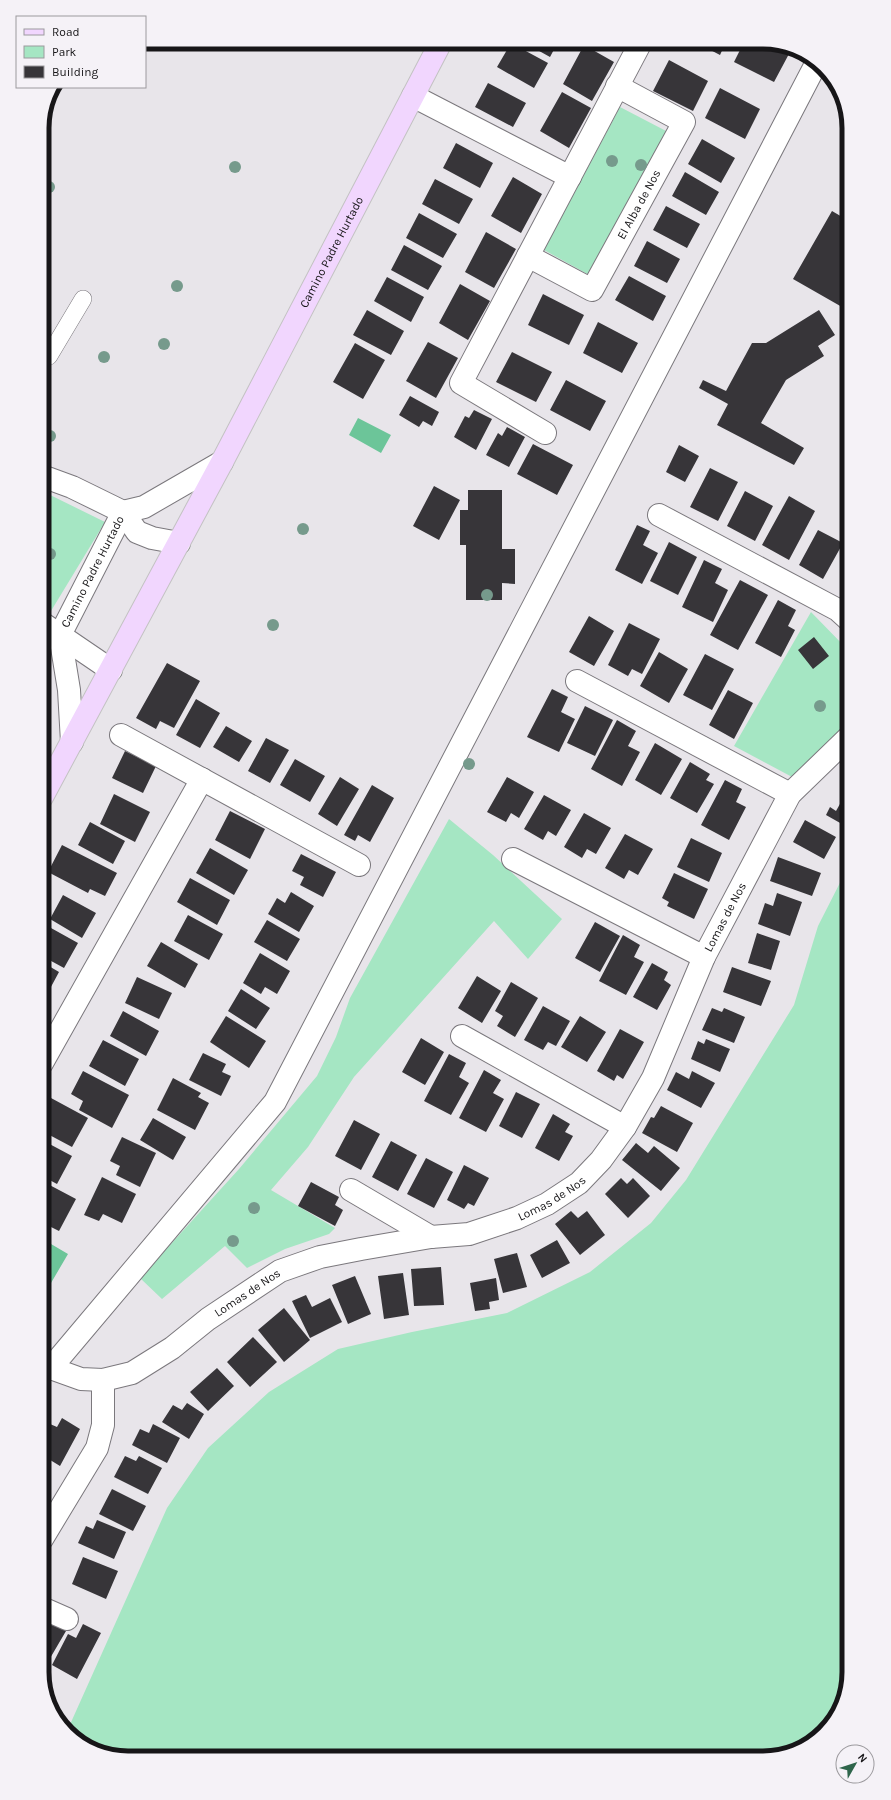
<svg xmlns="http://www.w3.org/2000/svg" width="891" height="1800" font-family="Karla,sans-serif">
  <rect width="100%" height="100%" fill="#e8e5ea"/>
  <!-- green -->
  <path fill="#a5e6c3" d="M620,107l48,25 -77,144 -47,-26z
    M42,491l63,31 -54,89 -9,-6z
    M811,612l38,39v75l-55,52 -60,-32z
    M449,819l44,36 69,64 -34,40 -34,-38 -140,156 -46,70 -37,43 64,38 -6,6 -44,15 -38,19 -22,-22 -63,53 -22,-21 99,-109 78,-93 19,-39 14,-39z
    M849,865v807l-15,48 -32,26 -19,2 -9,8 -11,2h-640l-43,-15 -12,-14 99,-221 41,-60 61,-56 69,-43 74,-17 95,-19 83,-41 61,-49 35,-43 108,-175 24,-79z"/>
  <!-- water -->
  <path fill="#6cc599" d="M358,418l33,17 -10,18 -32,-18z
    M51,1244l17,10 -17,29 -9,-5v-18z"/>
  <!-- building -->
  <path fill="#373539" d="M523,42h35l-8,15z
    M695,42h31l-6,13z
    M744,42h25l21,10 -16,30 -40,-20z
    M511,43l37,20 -14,25 -37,-21z
    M584,45l30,17 -22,39 -29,-17z
    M669,60l39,21 -15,30 -40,-20z
    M488,83l38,20 -13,24 -38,-20z
    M720,88l40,21 -15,30 -40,-21z
    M562,92l29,16 -22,40 -29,-17z
    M702,139l33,19 -14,25 -33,-19z
    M456,143l37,20 -13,25 -37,-20z
    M685,172l34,20 -13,23 -34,-19z
    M513,177l29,17 -21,39 -30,-17z
    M435,179l38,20 -14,25 -37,-20z
    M666,206l34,18 -13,24 -34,-18z
    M832,211l17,10v59l-4,7 4,2v22l-56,-32z
    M419,213l38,21 -14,24 -37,-20z
    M486,232l30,17 -22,39 -29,-16z
    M647,241l33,18 -13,24 -33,-17z
    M404,245l38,21 -14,24 -37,-20z
    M629,276l37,20 -13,25 -38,-21z
    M387,277l37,20 -13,25 -37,-21z
    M460,284l30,17 -22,39 -29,-17z
    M543,294l41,21 -15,30 -41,-20z
    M367,310l37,21 -13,24 -38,-20z
    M819,310l16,25 -17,11 6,10 -38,24 -25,43 43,25 -10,17 -77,-40 11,-21 -29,-16 4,-8 23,11 26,-48h14z
    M598,322l40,21 -16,30 -39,-20z
    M428,342l30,16 -22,40 -30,-17z
    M355,343l30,17 -22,39 -30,-17z
    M512,352l40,20 -16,30 -40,-20z
    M566,380l40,21 -16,30 -40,-21z
    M410,396l29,16 -7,14 -9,-5 -4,6 -20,-12z
    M474,410l18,9 -16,31 -22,-13 11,-21 4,2z
    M507,427l18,10 -16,30 -23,-12 12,-22 4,3z
    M533,444l40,21 -16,30 -40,-21z
    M679,445l20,11 -14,26 -19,-10z
    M710,468l28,14 -20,39 -28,-14z
    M434,486l26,14 -21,40 -26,-14z
    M468,490h34v59h13v35l-13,-1v17h-36v-55h-6v-35h8z
    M745,491l28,15 -18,35 -28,-15z
    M789,496l26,15 -26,49 -27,-15z
    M637,525l13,6 -7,14 15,8 -16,31 -27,-14z
    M818,530l25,13 -20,36 -24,-14z
    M669,542l28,15 -19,38 -28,-14z
    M704,560l18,9 -7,14 13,7 -15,32 -31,-15z
    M740,580l28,15 -30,55 -28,-15z
    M778,600l18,10 -8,16 7,4 -14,27 -26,-14z
    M589,616l25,15 -20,35 -25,-14z
    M629,623l31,16 -18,35 -10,-5 -4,7 -20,-11z
    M814,637l15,19 -16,13 -15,-19z
    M659,652l29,17 -19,34 -29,-17z
    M705,654l29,15 -22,41 -29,-15z
    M167,663l33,18 -26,47 -14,-7 -4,8 -20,-11z
    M552,689l16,8 -7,15 14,7 -16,33 -32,-15z
    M728,690l25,13 -19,36 -25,-14z
    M196,699l24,14 -20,35 -24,-13z
    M585,706l28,14 -18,36 -28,-13z
    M617,720l19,11 -8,15 12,6 -18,34 -31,-17z
    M226,726l26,15 -13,21 -26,-15z
    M266,738l23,12 -19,33 -22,-12z
    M655,743l27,16 -21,36 -26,-15z
    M125,751l31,15 -13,27 -31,-15z
    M295,759l30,17 -15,26 -30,-17z
    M690,762l20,12 -4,6 8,4 -17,29 -27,-15z
    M849,764v8l-4,-4z
    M340,777l19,12 -22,37 -19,-12z
    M507,777l27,15 -15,26 -8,-5 -5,9 -19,-10z
    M725,780l17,9 -6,13 10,5 -17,33 -28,-15z
    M372,785l22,13 -24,44 -12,-7 -3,6 -11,-6z
    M114,794l36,18 -15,30 -35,-18z
    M544,795l27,15 -15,26 -8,-5 -5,9 -19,-11z
    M845,795l4,2v31l-23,-13 4,-8 6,4z
    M230,811l35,18 -15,30 -35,-19z
    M584,813l27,15 -15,26 -9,-5 -5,9 -18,-11z
    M805,820l31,17 -12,22 -31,-17z
    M90,822l35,19 -12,23 -35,-19z
    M625,834l28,15 -15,26 -9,-5 -5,9 -19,-11z
    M691,838l31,15 -13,29 -32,-15z
    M62,845l55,28 -12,23 -15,-7 -2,4 -40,-21z
    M210,848l38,22 -14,25 -38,-22z
    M301,854l35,18 -13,25 -23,-12 4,-8 -12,-6z
    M778,857l43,16 -9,23 -42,-15z
    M674,873l34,16 -14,30 -27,-13 2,-4 -7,-4z
    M190,878l40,22 -13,25 -40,-23z
    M291,892l23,14 -15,26 -31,-18 9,-16 8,5z
    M777,893l25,9 -12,34 -32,-12 7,-21 8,3z
    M63,895l33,18 -14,25 -32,-19z
    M188,915l35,19 -14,26 -35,-19z
    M267,920l33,19 -13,22 -33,-19z
    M595,922l25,14 -20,36 -25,-14z
    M42,923l36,20 -14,25 -22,-12z
    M757,933l23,8 -9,29 -23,-7z
    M623,935l17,10 -6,12 10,5 -18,33 -27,-14z
    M161,942l37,22 -13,24 -38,-22z
    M260,953l30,18 -13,23 -12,-7 -4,7 -18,-11z
    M42,962l17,10 -14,26 -3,-2z
    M652,963l16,9 -4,8 7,5 -14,25 -24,-13z
    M732,967l39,14 -10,25 -38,-14z
    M477,976l24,15 -19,32 -24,-15z
    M137,977l35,16 -13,26 -34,-16z
    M511,982l27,16 -23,39 -18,-11 6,-10 -8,-5z
    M241,989l29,19 -14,21 -28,-18z
    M543,1006l27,15 -14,25 -8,-4 -5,8 -19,-10z
    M42,1007l4,2 -4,8z
    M712,1008l10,4 2,-4 21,9 -11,26 -32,-13z
    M123,1011l36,20 -13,25 -36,-20z
    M226,1016l40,25 -17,27 -39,-26z
    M580,1016l26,16 -19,30 -26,-15z
    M620,1029l24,13 -21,37 -6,-4 -3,6 -17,-10z
    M421,1038l23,14 -19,33 -23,-13z
    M706,1039l24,10 -10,23 -29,-13 7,-18 6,3z
    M103,1040l36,19 -14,27 -36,-20z
    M203,1053l23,11 -4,8 9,4 -10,20 -32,-16z
    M449,1054l17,9 -7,14 10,6 -18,32 -27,-14z
    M484,1070l17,10 -8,13 11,6 -18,33 -27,-14z
    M83,1071l46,24 -17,33 -33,-18 4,-9 -12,-7z
    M692,1071l23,12 -14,25 -34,-18 9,-18 13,7z
    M173,1078l28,15 -3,4 11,6 -14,27 -38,-20z
    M516,1092l24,12 -18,34 -23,-12z
    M51,1098l37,20 -16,29 -30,-16v-16z
    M661,1106l32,17 -16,29 -35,-19 9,-16 3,1z
    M553,1114l17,10 -5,8 8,4 -14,25 -24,-13z
    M153,1118l33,19 -13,23 -33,-20z
    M354,1120l26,14 -19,36 -26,-14z
    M122,1137l34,16 -16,34 -24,-12 4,-9 -10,-5z
    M42,1140l30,16 -15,28 -15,-8z
    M391,1141l26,14 -19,36 -26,-14z
    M636,1143l12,10 6,-7 26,22 -19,23 -39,-31z
    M426,1158l27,14 -19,36 -27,-14z
    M464,1165l25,13 -15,28 -6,-3 -4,6 -17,-9z
    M102,1177l34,17 -14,29 -19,-9 -4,7 -15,-6z
    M621,1178l6,6 6,-6 17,18 -22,22 -23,-24z
    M42,1181l34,18 -17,32 -8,-4 -6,11 -3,-2z
    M311,1182l28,15 -4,8 8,5 -8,16 -37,-20z
    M571,1211l7,7 9,-7 18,24 -25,20 -25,-31z
    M557,1240l13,23 -28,15 -12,-23z
    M517,1253l10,34 -24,6 -9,-34z
    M441,1267l3,38 -30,1 -3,-37z
    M403,1273l6,42 -25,4 -6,-43z
    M355,1276l16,38 -23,10 -16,-39z
    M496,1278l3,22 -10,2 1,7 -15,2 -5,-28z
    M306,1295l6,12 18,-9 12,24 -32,16 -18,-37z
    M284,1308l26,32 -26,22 -26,-32z
    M253,1337l24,25 -27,25 -23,-25z
    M217,1368l17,18 -26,25 -18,-19z
    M187,1403l17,11 -15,25 -27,-17 11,-17 9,5z
    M42,1404l9,5 -9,18z
    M62,1418l18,11 -20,37 -18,-11v-17l8,-14 7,3z
    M153,1424l27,14 -13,25 -35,-18 8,-16 9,4z
    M125,1456l11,5 3,-5 23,12 -14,26 -34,-17z
    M112,1489l34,17 -13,25 -34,-17z
    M97,1520l29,12 -12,27 -36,-16 8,-17 7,3z
    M83,1557l35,14 -12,28 -34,-15z
    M50,1622l16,9 -24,41v-37z
    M83,1624l18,9 -24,46 -25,-14 16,-31 8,4z"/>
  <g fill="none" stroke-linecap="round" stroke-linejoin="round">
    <defs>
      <path id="service" d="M42,360l7,-4 34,-57"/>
      <g id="minor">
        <path d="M413,96l157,81"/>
        <path id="s1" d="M528,256l64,34 92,-168 -67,-36"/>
        <path d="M545,433l-84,-50 180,-341"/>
        <path d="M42,476l30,11 51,25 14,20 15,6 27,5"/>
        <path d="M123,512l21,-5 78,-45"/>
        <path d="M659,515l179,95 11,10"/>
        <path d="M42,623l69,47"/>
        <path d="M577,681l213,113"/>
        <path d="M121,735l238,130"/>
        <path id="s2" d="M72,742l-3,-52 -9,-55 63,-123"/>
        <path d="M513,859l191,98"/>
        <path d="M462,1036l163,91"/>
        <path d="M42,1063l160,-284"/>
        <path d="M351,1190l80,47"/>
        <path id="s3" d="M42,1365l39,14 22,1 29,-7 40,-25 36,-29 72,-48 40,-14 41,-8 70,-12 38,-3 48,-16 30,-14 32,-21 22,-23 24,-33 28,-49 51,-121 86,-163 59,-57"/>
        <path d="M50,1369l225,-267 542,-1040"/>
        <path d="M42,1539l55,-91 6,-23v-45"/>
        <path d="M42,1608l25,11"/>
      </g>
      <g id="primary">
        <path id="s4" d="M42,797l180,-335 219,-420"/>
      </g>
    </defs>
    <!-- service casing -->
    <use href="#service" stroke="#7b787d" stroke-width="18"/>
    <!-- minor casing -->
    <use href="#minor" stroke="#7b787d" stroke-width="24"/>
    <!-- primary casing -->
    <use href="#primary" stroke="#c3c2c3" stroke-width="24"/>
    <!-- service -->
    <use href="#service" stroke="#fff" stroke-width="17"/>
    <!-- minor -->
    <use href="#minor" stroke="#fff" stroke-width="22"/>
    <!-- primary -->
    <use href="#primary" stroke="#f1d6fe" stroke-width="22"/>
  </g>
  <!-- trees -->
  <g fill="#769a8c">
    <circle cx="612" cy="161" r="6"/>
    <circle cx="641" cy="165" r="6"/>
    <circle cx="235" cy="167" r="6"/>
    <circle cx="49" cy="187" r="6"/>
    <circle cx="177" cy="286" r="6"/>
    <circle cx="164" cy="344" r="6"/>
    <circle cx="104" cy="357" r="6"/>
    <circle cx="50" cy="436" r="6"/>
    <circle cx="303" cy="529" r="6"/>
    <circle cx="50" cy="554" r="6"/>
    <circle cx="487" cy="595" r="6"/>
    <circle cx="273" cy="625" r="6"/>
    <circle cx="820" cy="706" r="6"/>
    <circle cx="469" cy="764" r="6"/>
    <circle cx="254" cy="1208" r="6"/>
    <circle cx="233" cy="1241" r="6"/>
  </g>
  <g text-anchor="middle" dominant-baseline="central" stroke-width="4" stroke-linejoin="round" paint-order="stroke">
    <!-- street labels -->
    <g font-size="12" fill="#171618" stroke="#f5f2f7">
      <text stroke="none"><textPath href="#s1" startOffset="170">El Alba de Nos</textPath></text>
      <text stroke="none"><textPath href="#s4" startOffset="617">Camino Padre Hurtado</textPath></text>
      <text stroke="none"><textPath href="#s2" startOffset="179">Camino Padre Hurtado</textPath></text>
      <text stroke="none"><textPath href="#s3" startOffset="894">Lomas de Nos</textPath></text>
      <text stroke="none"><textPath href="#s3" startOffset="557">Lomas de Nos</textPath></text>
      <text stroke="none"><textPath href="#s3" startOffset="234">Lomas de Nos</textPath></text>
    </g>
  </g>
  <!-- crop -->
  <path d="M0 0H891V1800H0ZM128 49H763A79 79 0 0 1 842 128V1672A79 79 0 0 1 763 1751H128A79 79 0 0 1 49 1672V128A79 79 0 0 1 128 49Z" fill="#f5f2f7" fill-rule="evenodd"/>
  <path fill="none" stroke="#171618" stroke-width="5" d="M128 49H763A79 79 0 0 1 842 128V1672A79 79 0 0 1 763 1751H128A79 79 0 0 1 49 1672V128A79 79 0 0 1 128 49Z"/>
  <!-- legend -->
  <rect x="16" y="16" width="130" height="72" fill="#f5f2f7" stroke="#9c9a9e"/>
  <rect x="24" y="29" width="20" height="6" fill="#f1d6fe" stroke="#9c9a9e"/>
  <text x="52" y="36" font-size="12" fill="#171618">Road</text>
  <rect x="24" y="46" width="20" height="12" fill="#a5e6c3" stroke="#9c9a9e"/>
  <text x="52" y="56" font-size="12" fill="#171618">Park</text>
  <rect x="24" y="66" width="20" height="12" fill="#373539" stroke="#9c9a9e"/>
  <text x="52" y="76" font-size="12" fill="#171618">Building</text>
  <!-- north arrow -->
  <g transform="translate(855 1764) rotate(51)"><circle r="19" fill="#f5f2f7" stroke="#9c9a9e"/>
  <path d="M0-3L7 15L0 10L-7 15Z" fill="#2e654b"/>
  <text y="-6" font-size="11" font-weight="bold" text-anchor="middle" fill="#171618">N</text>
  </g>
</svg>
